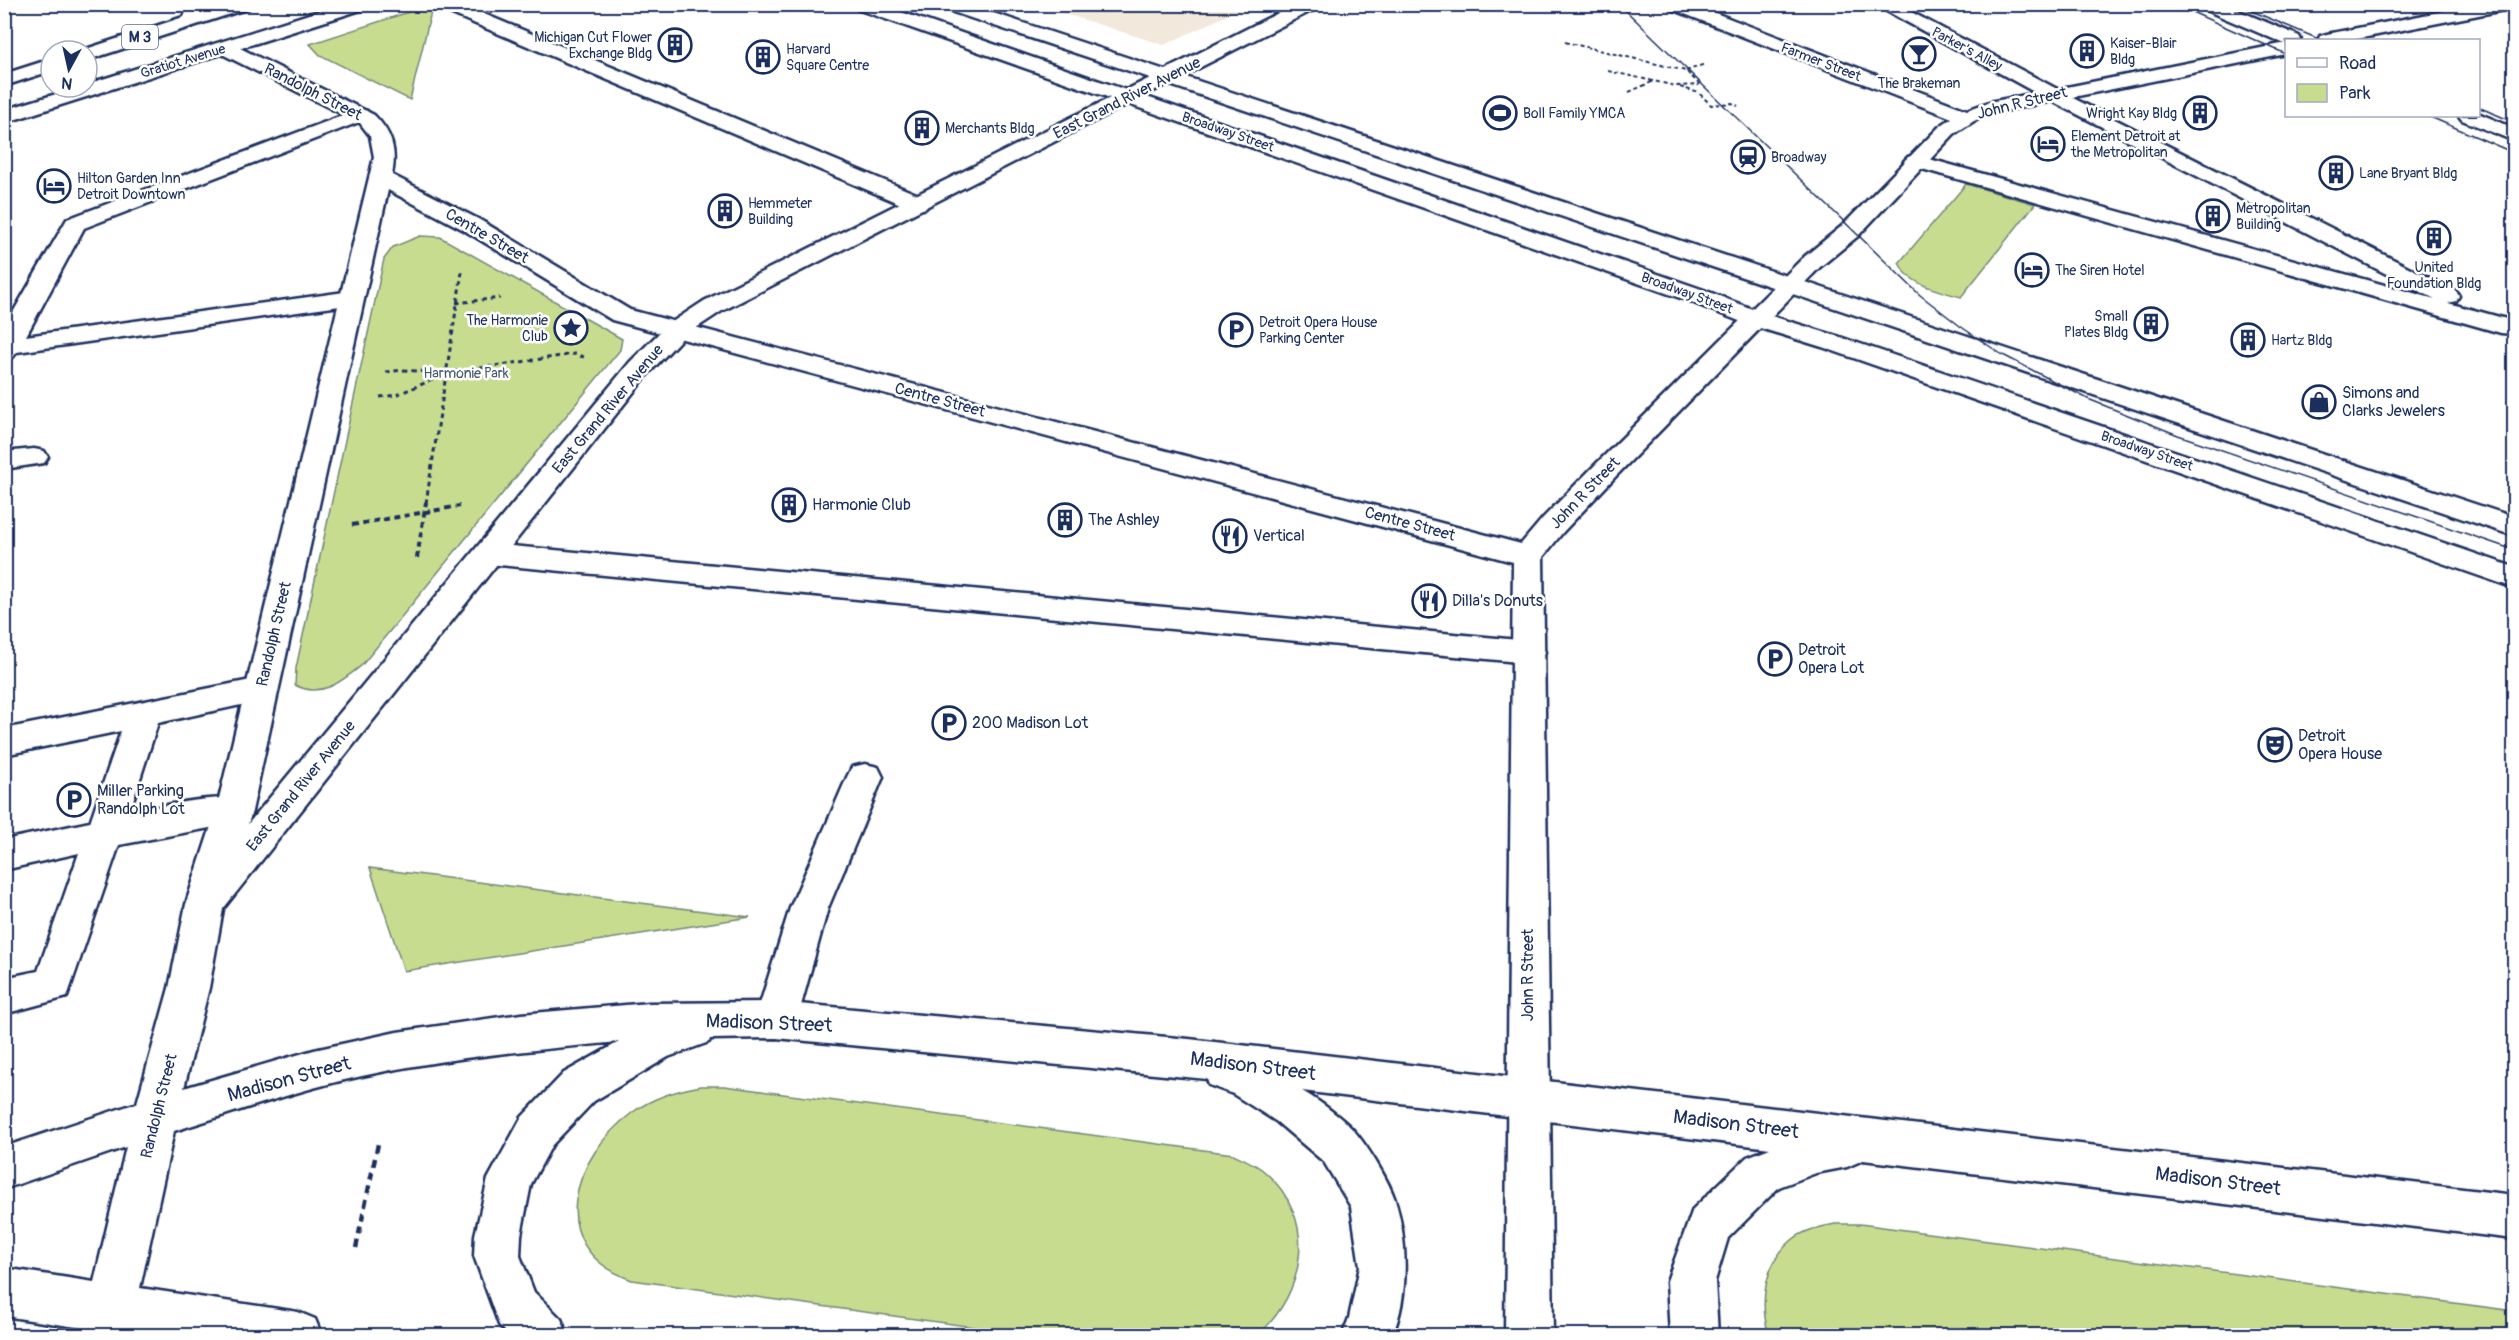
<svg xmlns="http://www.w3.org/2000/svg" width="2519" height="1340" font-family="Pangolin,sans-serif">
  <rect width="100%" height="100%" fill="#fff"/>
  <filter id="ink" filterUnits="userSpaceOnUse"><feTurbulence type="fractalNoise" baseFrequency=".0167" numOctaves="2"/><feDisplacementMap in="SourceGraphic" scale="12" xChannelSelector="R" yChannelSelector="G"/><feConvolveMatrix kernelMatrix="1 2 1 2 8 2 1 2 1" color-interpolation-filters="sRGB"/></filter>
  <g filter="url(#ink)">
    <!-- built -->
    <path fill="#f2e8db" d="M1037,5h212l-85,40z"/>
    <!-- green -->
    <path fill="#c8dc90" stroke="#728677" stroke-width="1.5" d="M421,8l10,4 -21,88 -90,-45 -10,-11z
      M1966,184l69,20 -74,93c-23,-7 -51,-11 -62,-34z
      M420,236l20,1 182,102 -2,11 -258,315c-20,16 -41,34 -67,20l1,-17 88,-409 9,-12z
      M370,868l380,49 -346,54z
      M701,1086h23l509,68c11,5 23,10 32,18 53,46 41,120 -7,163h-226l-400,-55c-90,-32 -60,-123 1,-168 21,-15 44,-22 68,-26z
      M1835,1224h25l654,87v24h-745c-10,-32 -5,-72 23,-95 12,-10 28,-13 43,-16z"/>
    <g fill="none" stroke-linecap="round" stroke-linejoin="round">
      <defs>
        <path id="lane" d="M189,4h18l-9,20h-12l-3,-4z
          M436,4h24l466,194 3,5 -3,5 -8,2 -8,-2 -472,-200z
          M2053,88l403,203 3,5 -3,5 -8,2 66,18v13l-13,-1 -593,-168 -4,-4 4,-4 7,-2 7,2 513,142 -389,-201 -3,-4 3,-4z
          M360,109l7,2 3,4 -3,4 -283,109 -58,108 326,-45 9,2 3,5 -3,5 -344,49 -4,5 -9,3v-32l63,-109z
          M34,449l10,2 4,6 -4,6 -40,6v-17z
          M489,544l1040,97 12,3 4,8 -4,8 -12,3 -1040,-99 -11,-3 -4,-7 4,-7z
          M261,678l12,4 5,8 -5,8 -115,25 -29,90c30,-6 89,-21 118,-12l5,10 -5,10 -128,24 -52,152 -63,17v-36l34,-7 41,-118 -75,17v-30l86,-18 31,-91 -117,24v-26z
          M865,764l13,3 5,10 -55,131 -31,112 -6,13 -15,5 -15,-5 -6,-13 35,-112 57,-131 5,-10z"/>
        <path id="street" d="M1667,4h25l275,106 22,-8 47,-9 -162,-89h22l161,85 229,-46v11l-292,59 -20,8 -20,13 -96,102 -38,31 -205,210 -52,55 -20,25 10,779h-48l8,-774 -901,-242 -148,-90 -76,-40 -136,621 -27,89 -5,11 -14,5 -14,-5 -5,-11 29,-89 158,-654 -4,-21 -10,-13 -142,-71 -2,-4 2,-4h14l142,71c18,18 23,35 18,60l88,45 150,90 891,234 22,-26 52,-53 209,-208 38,-31 98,-100 12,-8 -283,-110z"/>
        <path id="secondary" d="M852,4h26l248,86 24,-12 -209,-70 -2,-4h27l199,66 131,-66h23l-2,4 -134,68 1331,441v19l-1347,-452 -23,12 560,194 61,24 75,23 674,230v21l-692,-241 -75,-23 -61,-24 -558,-196 -406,207 -38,25 -36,38 -425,535 -14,79 -25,100 130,-38 83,-18 124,-18 128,-11 127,-1 413,37 1325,156v44l-651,-79 -16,7 -31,6 -37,14 -51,51 -13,43 3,55h-48l-3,-55 26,-72 54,-52 23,-9 -468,-57c16,9 43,29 54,42 13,16 33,48 39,67 13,41 14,96 -3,136h-50l7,-18 11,-52 -9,-59 -27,-45 -47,-40 -44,-28 -24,-9 -2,-6 -431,-41 -66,1 -1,3 -41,15 -74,44 -42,44 -21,39 -10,51 -1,21 14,36 27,27 7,17h-58l-11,-11 -25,-69 1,-21 13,-56 34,-62 42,-44 55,-31c-102,9 -207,19 -306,46 -47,13 -93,29 -139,43l-34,157 158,24 17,7 7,17h-187l-131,-20v-48l90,14 32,-135 -122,42v-42l133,-44 32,-115 17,-84 5,-11 439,-531 36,-36 38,-25 406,-203 -256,-90z
          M2480,4h34v4l-162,32h-34l2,-4 7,-2z"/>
        <path id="primary" d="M223,4h28l-2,4 -155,50 -7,2v-9h-7z
          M341,4h28l-2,4 -363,115v-13l75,-23h8v-3z
          M2199,4h24l76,32 2,4h-15l-1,4 -84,-36z
          M51,59v12l-47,15v-12z
          M2478,113l36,15v13l-52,-21 -3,-4h19z"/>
      </defs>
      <!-- lane casing -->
      <use href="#lane" stroke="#1b2f5e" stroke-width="5"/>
      <!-- street casing -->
      <use href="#street" stroke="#1b2f5e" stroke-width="5"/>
      <!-- secondary casing -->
      <use href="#secondary" stroke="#1b2f5e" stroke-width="5"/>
      <!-- primary casing -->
      <use href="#primary" stroke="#1b2f5e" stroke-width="5"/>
      <!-- path-far3 -->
      <path stroke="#1b2f5e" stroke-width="2" stroke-dasharray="4 3" stroke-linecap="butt" d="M1565,42l121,29 14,14
        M1608,71l68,15 23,-1
        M1686,71l19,-7
        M1680,87l19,6 12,12 21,-2 6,3
        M1629,92l25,-11"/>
      <!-- path-far2 -->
      <path stroke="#1b2f5e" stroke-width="3" stroke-dasharray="4.5 4" stroke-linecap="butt" d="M456,303l44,-5
        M386,372l16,-2 45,3 127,-19 13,4
        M380,397l16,-2 50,-21
        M426,503l36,-231"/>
      <!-- path-far1 -->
      <path stroke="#1b2f5e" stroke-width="4" stroke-dasharray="6 4.5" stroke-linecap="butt" d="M352,525l108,-19
        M417,558l9,-56"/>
      <!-- path -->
      <path stroke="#1b2f5e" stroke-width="4.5" stroke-dasharray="8 6" stroke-linecap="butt" d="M356,1248l22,-104"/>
      <!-- lane -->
      <use href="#lane" fill="#fff" fill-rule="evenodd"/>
      <!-- street -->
      <use href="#street" fill="#fff" fill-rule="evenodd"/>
      <!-- secondary -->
      <use href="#secondary" fill="#fff" fill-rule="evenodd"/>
      <!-- primary -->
      <use href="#primary" fill="#fff" fill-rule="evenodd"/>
      <!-- tram -->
      <path stroke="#1b2f5e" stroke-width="1.5" d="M1619,4l301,291 40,31 41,28 87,45 90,36 336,115
        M2174,4l112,50
        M2235,4l86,36
        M2478,107l36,15
        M2428,116l86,37"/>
    </g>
  </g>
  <!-- icons -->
  <defs>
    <symbol id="building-ring" viewBox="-11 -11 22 22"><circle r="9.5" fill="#fff" stroke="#1b2f5e" stroke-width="1.5"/><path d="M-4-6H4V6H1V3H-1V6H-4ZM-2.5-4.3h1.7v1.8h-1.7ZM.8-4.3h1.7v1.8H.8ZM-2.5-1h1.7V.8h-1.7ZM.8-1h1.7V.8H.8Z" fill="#1b2f5e"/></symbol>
    <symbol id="bar-ring" viewBox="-11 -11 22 22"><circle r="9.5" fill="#fff" stroke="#1b2f5e" stroke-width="1.5"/><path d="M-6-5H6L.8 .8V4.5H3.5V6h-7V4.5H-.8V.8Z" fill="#1b2f5e"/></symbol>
    <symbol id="stadium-ring" viewBox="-11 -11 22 22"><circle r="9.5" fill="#fff" stroke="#1b2f5e" stroke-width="1.5"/><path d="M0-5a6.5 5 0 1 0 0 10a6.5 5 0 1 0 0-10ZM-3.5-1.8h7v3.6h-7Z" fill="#1b2f5e"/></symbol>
    <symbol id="hotel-ring" viewBox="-11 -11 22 22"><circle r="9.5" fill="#fff" stroke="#1b2f5e" stroke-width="1.5"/><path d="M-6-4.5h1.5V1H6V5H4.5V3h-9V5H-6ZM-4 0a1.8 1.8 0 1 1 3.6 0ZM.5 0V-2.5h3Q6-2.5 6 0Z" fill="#1b2f5e"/></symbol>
    <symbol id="station-ring" viewBox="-11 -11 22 22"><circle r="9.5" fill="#fff" stroke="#1b2f5e" stroke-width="1.5"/><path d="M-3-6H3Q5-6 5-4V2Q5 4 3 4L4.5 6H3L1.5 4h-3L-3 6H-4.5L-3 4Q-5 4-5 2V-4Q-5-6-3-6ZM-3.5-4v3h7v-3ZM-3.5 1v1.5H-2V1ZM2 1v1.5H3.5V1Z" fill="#1b2f5e"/></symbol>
    <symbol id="sight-ring" viewBox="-11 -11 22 22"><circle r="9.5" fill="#fff" stroke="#1b2f5e" stroke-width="1.5"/><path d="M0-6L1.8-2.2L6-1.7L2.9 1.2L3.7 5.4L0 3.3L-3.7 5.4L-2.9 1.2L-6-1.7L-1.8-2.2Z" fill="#1b2f5e"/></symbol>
    <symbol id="parking-ring" viewBox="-11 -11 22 22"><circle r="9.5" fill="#fff" stroke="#1b2f5e" stroke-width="1.5"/><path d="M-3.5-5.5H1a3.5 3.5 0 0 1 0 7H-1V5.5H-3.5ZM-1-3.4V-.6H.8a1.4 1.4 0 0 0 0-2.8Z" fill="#1b2f5e"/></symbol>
    <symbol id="shop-ring" viewBox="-11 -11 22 22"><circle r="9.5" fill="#fff" stroke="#1b2f5e" stroke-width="1.5"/><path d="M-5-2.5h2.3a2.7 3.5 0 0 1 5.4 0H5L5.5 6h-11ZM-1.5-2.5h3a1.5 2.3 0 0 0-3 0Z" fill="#1b2f5e"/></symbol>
    <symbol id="restaurant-ring" viewBox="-11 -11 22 22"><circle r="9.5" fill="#fff" stroke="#1b2f5e" stroke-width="1.5"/><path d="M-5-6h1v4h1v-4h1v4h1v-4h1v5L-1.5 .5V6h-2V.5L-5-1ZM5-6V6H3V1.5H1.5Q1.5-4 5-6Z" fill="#1b2f5e"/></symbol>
    <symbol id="theatre-ring" viewBox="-11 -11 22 22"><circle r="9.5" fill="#fff" stroke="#1b2f5e" stroke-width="1.5"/><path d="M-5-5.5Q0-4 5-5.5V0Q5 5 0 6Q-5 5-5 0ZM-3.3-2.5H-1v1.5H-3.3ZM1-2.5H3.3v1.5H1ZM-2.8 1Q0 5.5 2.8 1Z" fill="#1b2f5e"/></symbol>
  </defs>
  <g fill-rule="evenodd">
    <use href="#building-ring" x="656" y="26" width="38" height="38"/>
    <use href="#building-ring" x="2068" y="32" width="38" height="38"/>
    <use href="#bar-ring" x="1900" y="35" width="38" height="38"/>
    <use href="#building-ring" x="744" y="38" width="38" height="38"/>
    <use href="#stadium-ring" x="1481" y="94" width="38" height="38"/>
    <use href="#building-ring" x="2181" y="94" width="38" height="38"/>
    <use href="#building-ring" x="903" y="109" width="38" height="38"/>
    <use href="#hotel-ring" x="2029" y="125" width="38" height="38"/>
    <use href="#station-ring" x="1729" y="138" width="38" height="38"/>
    <use href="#building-ring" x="2317" y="154" width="38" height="38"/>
    <use href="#hotel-ring" x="35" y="167" width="38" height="38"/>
    <use href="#building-ring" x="706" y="192" width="38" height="38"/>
    <use href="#building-ring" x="2194" y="197" width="38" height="38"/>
    <use href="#building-ring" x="2415" y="219" width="38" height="38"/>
    <use href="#hotel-ring" x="2013" y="251" width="38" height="38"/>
    <use href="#building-ring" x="2132" y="305" width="38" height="38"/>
    <use href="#sight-ring" x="552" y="309" width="38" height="38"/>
    <use href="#parking-ring" x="1217" y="311" width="38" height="38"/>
    <use href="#building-ring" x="2229" y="321" width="38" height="38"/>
    <use href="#shop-ring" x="2300" y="383" width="38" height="38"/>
    <use href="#building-ring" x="770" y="486" width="38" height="38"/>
    <use href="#building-ring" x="1046" y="501" width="38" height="38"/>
    <use href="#restaurant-ring" x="1211" y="517" width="38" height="38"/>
    <use href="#restaurant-ring" x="1410" y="582" width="38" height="38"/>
    <use href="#parking-ring" x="1756" y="640" width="38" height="38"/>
    <use href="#parking-ring" x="930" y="704" width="38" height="38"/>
    <use href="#theatre-ring" x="2256" y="726" width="38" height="38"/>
    <use href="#parking-ring" x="55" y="781" width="38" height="38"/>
  </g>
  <g text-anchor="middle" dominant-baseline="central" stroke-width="5" stroke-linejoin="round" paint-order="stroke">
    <!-- far-poi labels -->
    <g font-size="14" fill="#1b2f5e" stroke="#fff" text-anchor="start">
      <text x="652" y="37" text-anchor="end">Michigan Cut Flower<tspan x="652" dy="16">Exchange Bldg</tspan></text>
      <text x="2110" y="43">Kaiser-Blair<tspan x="2110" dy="16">Bldg</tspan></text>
      <text x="786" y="49">Harvard<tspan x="786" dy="16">Square Centre</tspan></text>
      <text x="1919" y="83" text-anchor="middle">The Brakeman</text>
      <text x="1523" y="113">Boll Family YMCA</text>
      <text x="2177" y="113" text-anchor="end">Wright Kay Bldg</text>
      <text x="945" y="128">Merchants Bldg</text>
      <text x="2071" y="136">Element Detroit at<tspan x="2071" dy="16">the Metropolitan</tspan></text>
      <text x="1771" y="157">Broadway</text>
      <text x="2359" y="173">Lane Bryant Bldg</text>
      <text x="77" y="178">Hilton Garden Inn<tspan x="77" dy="16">Detroit Downtown</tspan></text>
      <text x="748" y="203">Hemmeter<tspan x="748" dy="16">Building</tspan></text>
      <text x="2236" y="208">Metropolitan<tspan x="2236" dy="16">Building</tspan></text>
      <text x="2434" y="267" text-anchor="middle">United<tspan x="2434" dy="16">Foundation Bldg</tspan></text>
      <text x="2055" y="270">The Siren Hotel</text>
      <text x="2128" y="316" text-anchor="end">Small<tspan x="2128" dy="16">Plates Bldg</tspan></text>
      <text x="548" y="320" text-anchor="end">The Harmonie<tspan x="548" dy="16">Club</tspan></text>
      <text x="1259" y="322">Detroit Opera House<tspan x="1259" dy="16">Parking Center</tspan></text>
      <text x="2271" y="340">Hartz Bldg</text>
    </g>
    <!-- far-street labels -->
    <g font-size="14" fill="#1b2f5e" stroke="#fff">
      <text transform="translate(1967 49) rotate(28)">Parker’s Alley</text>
      <text transform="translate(183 61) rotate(-17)">Gratiot Avenue</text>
      <text transform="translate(1821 62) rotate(21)">Farmer Street</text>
      <text transform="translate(1228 132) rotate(19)">Broadway Street</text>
      <text transform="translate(1687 293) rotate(20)">Broadway Street</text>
      <text transform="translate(2147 451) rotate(19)">Broadway Street</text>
    </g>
    <!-- far-park labels -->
    <g font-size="14" fill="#465a6a" stroke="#fff">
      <text x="466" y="373">Harmonie Park</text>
    </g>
    <!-- shield labels -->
    <rect fill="#fff" stroke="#5f6d8e" stroke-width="1.5" x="122" y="25" width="36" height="24" rx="4.5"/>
    <g font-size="15" font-weight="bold" fill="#1b2f5e">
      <text x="140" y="37">M 3</text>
    </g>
    <!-- street labels -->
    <g font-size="16" fill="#1b2f5e" stroke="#fff">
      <text transform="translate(313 92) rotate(27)">Randolph Street</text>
      <text transform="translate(1127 98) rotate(-27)">East Grand River Avenue</text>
      <text transform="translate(2022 103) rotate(-14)">John R Street</text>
      <text transform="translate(487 236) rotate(30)">Centre Street</text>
      <text transform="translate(940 400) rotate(15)">Centre Street</text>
      <text transform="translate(608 409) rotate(-50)">East Grand River Avenue</text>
      <text transform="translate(1585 493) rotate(-46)">John R Street</text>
      <text transform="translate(1410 524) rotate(15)">Centre Street</text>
      <text transform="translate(274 634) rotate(-77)">Randolph Street</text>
      <text transform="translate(301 786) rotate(-51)">East Grand River Avenue</text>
      <text transform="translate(1528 975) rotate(-90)">John R Street</text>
      <text transform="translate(159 1106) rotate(-76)">Randolph Street</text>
    </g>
    <!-- poi labels -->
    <g font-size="16" fill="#1b2f5e" stroke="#fff" text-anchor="start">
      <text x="2342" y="393">Simons and<tspan x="2342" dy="18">Clarks Jewelers</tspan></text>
      <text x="812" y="505">Harmonie Club</text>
      <text x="1088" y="520">The Ashley</text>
      <text x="1253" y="536">Vertical</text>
      <text x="1452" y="601">Dilla's Donuts</text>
      <text x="1798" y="650">Detroit<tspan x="1798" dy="18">Opera Lot</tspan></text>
      <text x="972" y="723">200 Madison Lot</text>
      <text x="2298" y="736">Detroit<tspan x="2298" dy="18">Opera House</tspan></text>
      <text x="97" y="791">Miller Parking<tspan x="97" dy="18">Randolph Lot</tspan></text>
    </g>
    <!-- near-street labels -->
    <g font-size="20" fill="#1b2f5e" stroke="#fff">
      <text transform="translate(769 1023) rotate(2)">Madison Street</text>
      <text transform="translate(1253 1066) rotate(7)">Madison Street</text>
      <text transform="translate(289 1079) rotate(-15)">Madison Street</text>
      <text transform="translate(1736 1124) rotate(7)">Madison Street</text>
      <text transform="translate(2218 1181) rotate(7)">Madison Street</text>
    </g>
  </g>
  <!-- margin -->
  <rect width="2519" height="1340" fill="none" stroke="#fff" stroke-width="24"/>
  <rect x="12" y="12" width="2495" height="1316" fill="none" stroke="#1b2f5e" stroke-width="2" filter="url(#ink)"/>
  <!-- legend -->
  <rect x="2285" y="39" width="195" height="78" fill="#ffffff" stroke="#a4acbf" stroke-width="1.5"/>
  <rect x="2297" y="58" width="30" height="9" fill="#ffffff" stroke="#a4acbf" stroke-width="1.5"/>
  <text x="2339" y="69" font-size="18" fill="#1b2f5e">Road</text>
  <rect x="2297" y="84" width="30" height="18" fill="#c8dc90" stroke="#a4acbf" stroke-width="1.5"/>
  <text x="2339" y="99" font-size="18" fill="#1b2f5e">Park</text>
  <!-- north arrow -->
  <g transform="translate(69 69) rotate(188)"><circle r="28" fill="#ffffff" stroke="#a4acbf" stroke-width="1.5"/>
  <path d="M0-4.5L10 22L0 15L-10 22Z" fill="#1b2f5e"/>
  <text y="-9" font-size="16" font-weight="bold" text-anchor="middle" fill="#1b2f5e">N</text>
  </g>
</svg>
